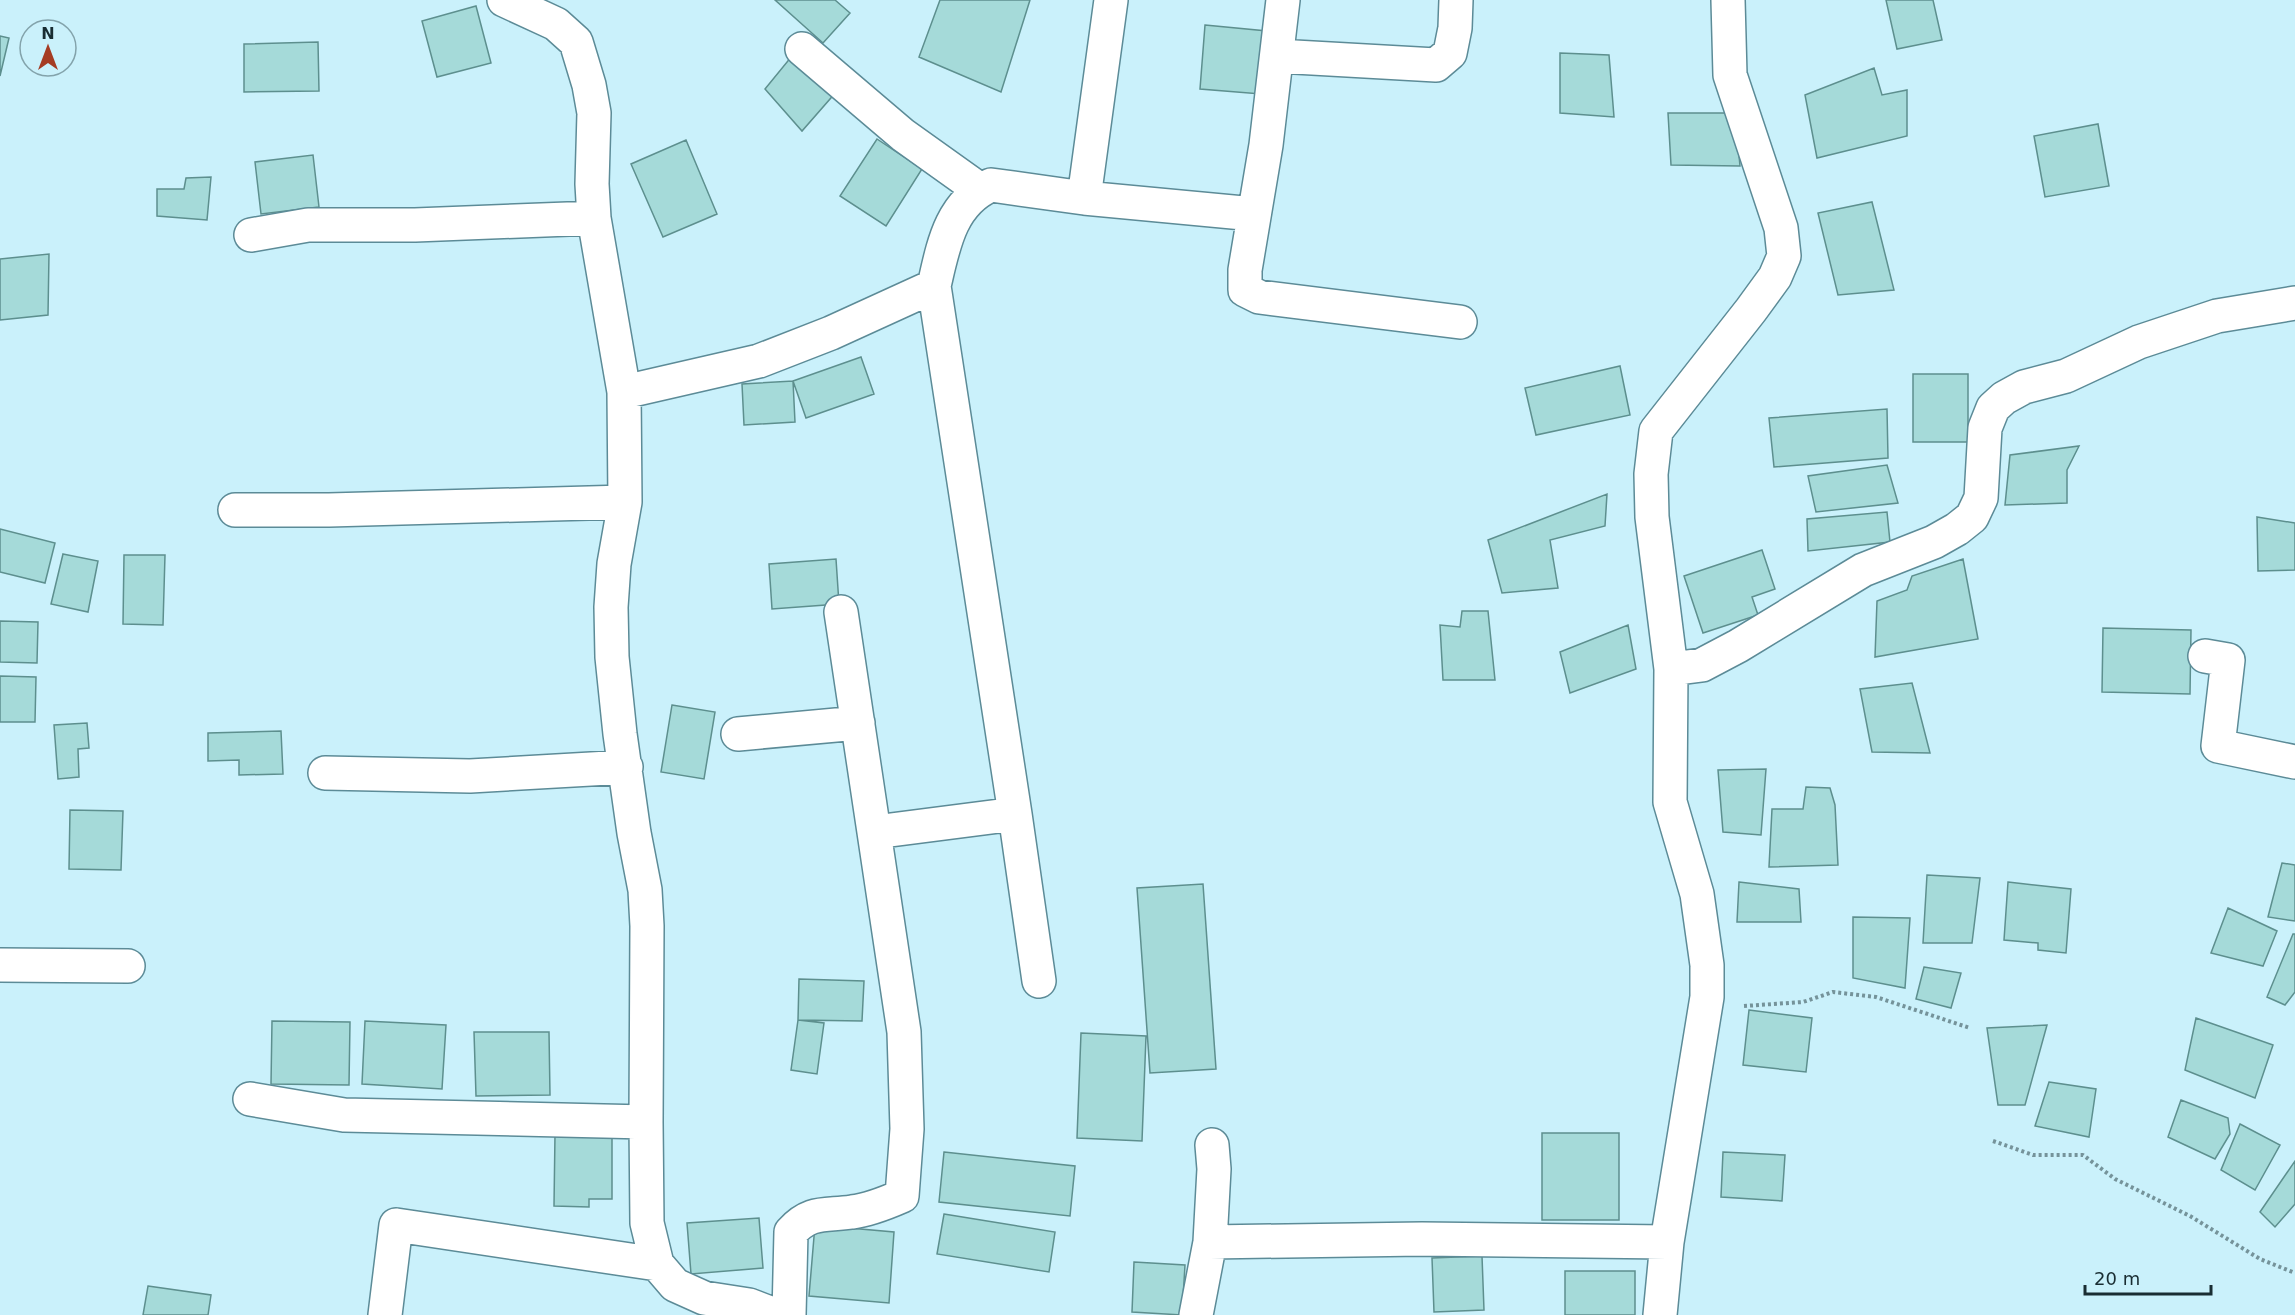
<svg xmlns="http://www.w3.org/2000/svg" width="2295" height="1315" font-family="'DejaVu Sans',sans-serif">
  <rect width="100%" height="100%" fill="#caf1fb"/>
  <!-- building -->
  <path fill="#a5dad9" stroke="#5d8f8e" stroke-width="1.5" d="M775,0h60l15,13 -27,30z
    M940,0h90l-29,92 -82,-35z
    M1886,0h47l9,40 -45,9z
    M476,6l15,57 -54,14 -15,-56z
    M1205,25l62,6 -6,63 -61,-5z
    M0,36l9,2 -9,38z
    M318,42l1,49 -75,1v-48z
    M796,51l41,40 -35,40 -37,-42z
    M1560,53l49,2 5,62 -54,-4z
    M1874,68l8,27 25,-5v46l-90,22 -12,-63z
    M1668,113h67l5,53 -69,-1z
    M2098,124l11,62 -64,11 -11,-61z
    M877,139l45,30 -36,57 -46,-30z
    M686,140l31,74 -54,23 -32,-73z
    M313,155l6,52 -58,7 -6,-52z
    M211,177l-4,43 -50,-4v-27h27l2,-11z
    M1872,202l22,88 -56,5 -20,-82z
    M49,254l-1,61 -48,5v-61z
    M861,357l13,37 -68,24 -13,-37z
    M1620,366l10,49 -94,20 -11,-47z
    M1913,374h55v68h-55z
    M793,381l2,41 -51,3 -2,-41z
    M1887,409l1,49 -114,9 -5,-49z
    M2079,446l-12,24v33l-62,2 5,-50z
    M1887,465l11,38 -82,9 -8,-36z
    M1607,494l-2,32 -55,14 8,48 -56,5 -14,-53z
    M1887,512l3,30 -82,9 -1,-32z
    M2257,517l38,6v47l-37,1z
    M0,529l55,14 -10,40 -45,-11z
    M1762,550l13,39 -23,8 6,18 -55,18 -19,-57z
    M63,554l35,7 -10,51 -37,-8z
    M124,555h41l-2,70 -40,-1z
    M836,559l3,45 -67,5 -3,-45z
    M1963,559l15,80 -103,18 2,-56 30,-11 5,-14z
    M1462,611h26l7,69h-52l-3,-55 20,2z
    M0,621l38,1 -1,41 -37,-1z
    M1628,625l8,44 -66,24 -10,-41z
    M2103,628l88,2 -1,64 -88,-2z
    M0,676l36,1 -1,45h-35z
    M1912,683l18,70 -58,-1 -12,-63z
    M672,705l43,7 -11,67 -43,-7z
    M87,723l2,25 -11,1 1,28 -21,2 -4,-54z
    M281,731l2,43 -44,1v-15l-31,1v-28z
    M1766,769l-5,66 -38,-3 -5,-62z
    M1806,787l24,1 5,17 3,60 -69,2 3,-58h31z
    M70,810l53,1 -2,59 -52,-1z
    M2282,863l13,2v56l-27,-4z
    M1927,875l53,3 -8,65h-49z
    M1739,882l60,7 2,33h-64z
    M2008,882l63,7 -5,64 -28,-3v-7l-34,-3z
    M1203,884l13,185 -66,4 -13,-185z
    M2228,908l49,23 -14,35 -52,-13z
    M1853,917l57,1 -5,70 -52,-10z
    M2293,934h2v58l-10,13 -18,-8z
    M1924,967l37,6 -10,35 -35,-9z
    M799,979l65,2 -2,40 -64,-1z
    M1749,1010l63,8 -6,54 -63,-7z
    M2196,1018l77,27 -18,53 -70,-28z
    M798,1020l26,3 -7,51 -26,-4z
    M272,1021l78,1 -1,63 -78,-1z
    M365,1021l81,4 -4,64 -80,-5z
    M2047,1025l-22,80h-27l-11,-77z
    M474,1032h75l1,63 -74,1z
    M1081,1033l65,3 -4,105 -65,-3z
    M2049,1082l47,7 -7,48 -54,-11z
    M2181,1100l47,18 2,16 -15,25 -47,-22z
    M2240,1124l40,21 -25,45 -34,-20z
    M1542,1133h77v87h-77z
    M555,1134h57v65h-23v8l-35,-1z
    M944,1152l131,14 -5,50 -131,-14z
    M1723,1152l62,3 -3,46 -61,-4z
    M2295,1161v43l-20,23 -15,-15z
    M944,1214l111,18 -6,40 -112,-18z
    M759,1218l4,50 -72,6 -4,-51z
    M815,1225l79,7 -5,71 -80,-7z
    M1482,1256l2,54 -50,2 -2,-54z
    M1134,1262l51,3 -3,50 -50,-3z
    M1565,1271h70v44h-70z
    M148,1286l63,9 -3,20h-65z"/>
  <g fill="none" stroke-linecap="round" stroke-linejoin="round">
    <defs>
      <path id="street" d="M504,0l52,24 20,18 13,43 5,28 -2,71 2,34 30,174 1,110 -11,62 -3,43 1,50 8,77 14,99 11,57 2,36 -1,196 1,101 10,41 18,21 29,13 45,7 26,10
        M1111,0l-27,198 170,16
        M1283,0l-17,145 -21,125v20l14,7 201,25
        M802,49l101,86 77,55
        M1277,56l159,9 14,-12 5,-25 1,-28
        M251,235l57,-10h107l179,-7
        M624,392l135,-31 72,-28 103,-47
        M235,510h94l296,-8
        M2205,656l23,4 -10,86 77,16
        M1671,669l31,-4 36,-19 125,-76 71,-28 23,-13 15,-12 9,-19 4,-70 8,-20 11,-10 20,-11 42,-11 73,-34 78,-26 78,-13
        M738,734l120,-11
        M325,773l145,3 156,-9
        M875,832l140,-18
        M0,965l128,1
        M1039,981l-24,-167 -81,-528c9,-39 16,-83 57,-101l93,13
        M250,1099l94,16 302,7
        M1210,1242l4,-73 -2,-24
        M385,1315l11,-90 261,39
        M789,1315l2,-83c20,-22 34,-16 61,-20 17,-2 34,-9 50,-16l5,-67 -3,-97 -63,-420
        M1196,1315l14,-73 212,-3 245,3
        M1660,1315l7,-73 40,-245v-32l-10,-71 -27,-92 1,-133 -19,-152 -1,-43 5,-43 95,-121 24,-33 9,-21 -3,-28 -51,-153 -2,-75"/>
    </defs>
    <!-- street casing -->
    <use href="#street" stroke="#5c8b97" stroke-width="36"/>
    <!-- path -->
    <path stroke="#75939a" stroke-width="4" stroke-dasharray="3 3" stroke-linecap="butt" d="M1744,1006l59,-4 30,-10 43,5 94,31
      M1993,1141l40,14h50l32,24 75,37 70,43 35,14"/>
    <!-- street -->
    <use href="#street" stroke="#fff" stroke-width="33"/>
  </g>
  <!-- north arrow -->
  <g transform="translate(48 48)"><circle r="28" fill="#caf1fb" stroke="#83a3ab" stroke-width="1.5"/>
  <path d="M0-4.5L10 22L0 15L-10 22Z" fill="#a53c23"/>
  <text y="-9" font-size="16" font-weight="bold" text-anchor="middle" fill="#192d32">N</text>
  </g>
  <!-- scale -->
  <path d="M2085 1285v9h126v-9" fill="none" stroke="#192d32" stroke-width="3"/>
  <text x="2094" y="1285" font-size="18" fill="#192d32" stroke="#caf1fb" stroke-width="4.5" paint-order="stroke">20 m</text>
</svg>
